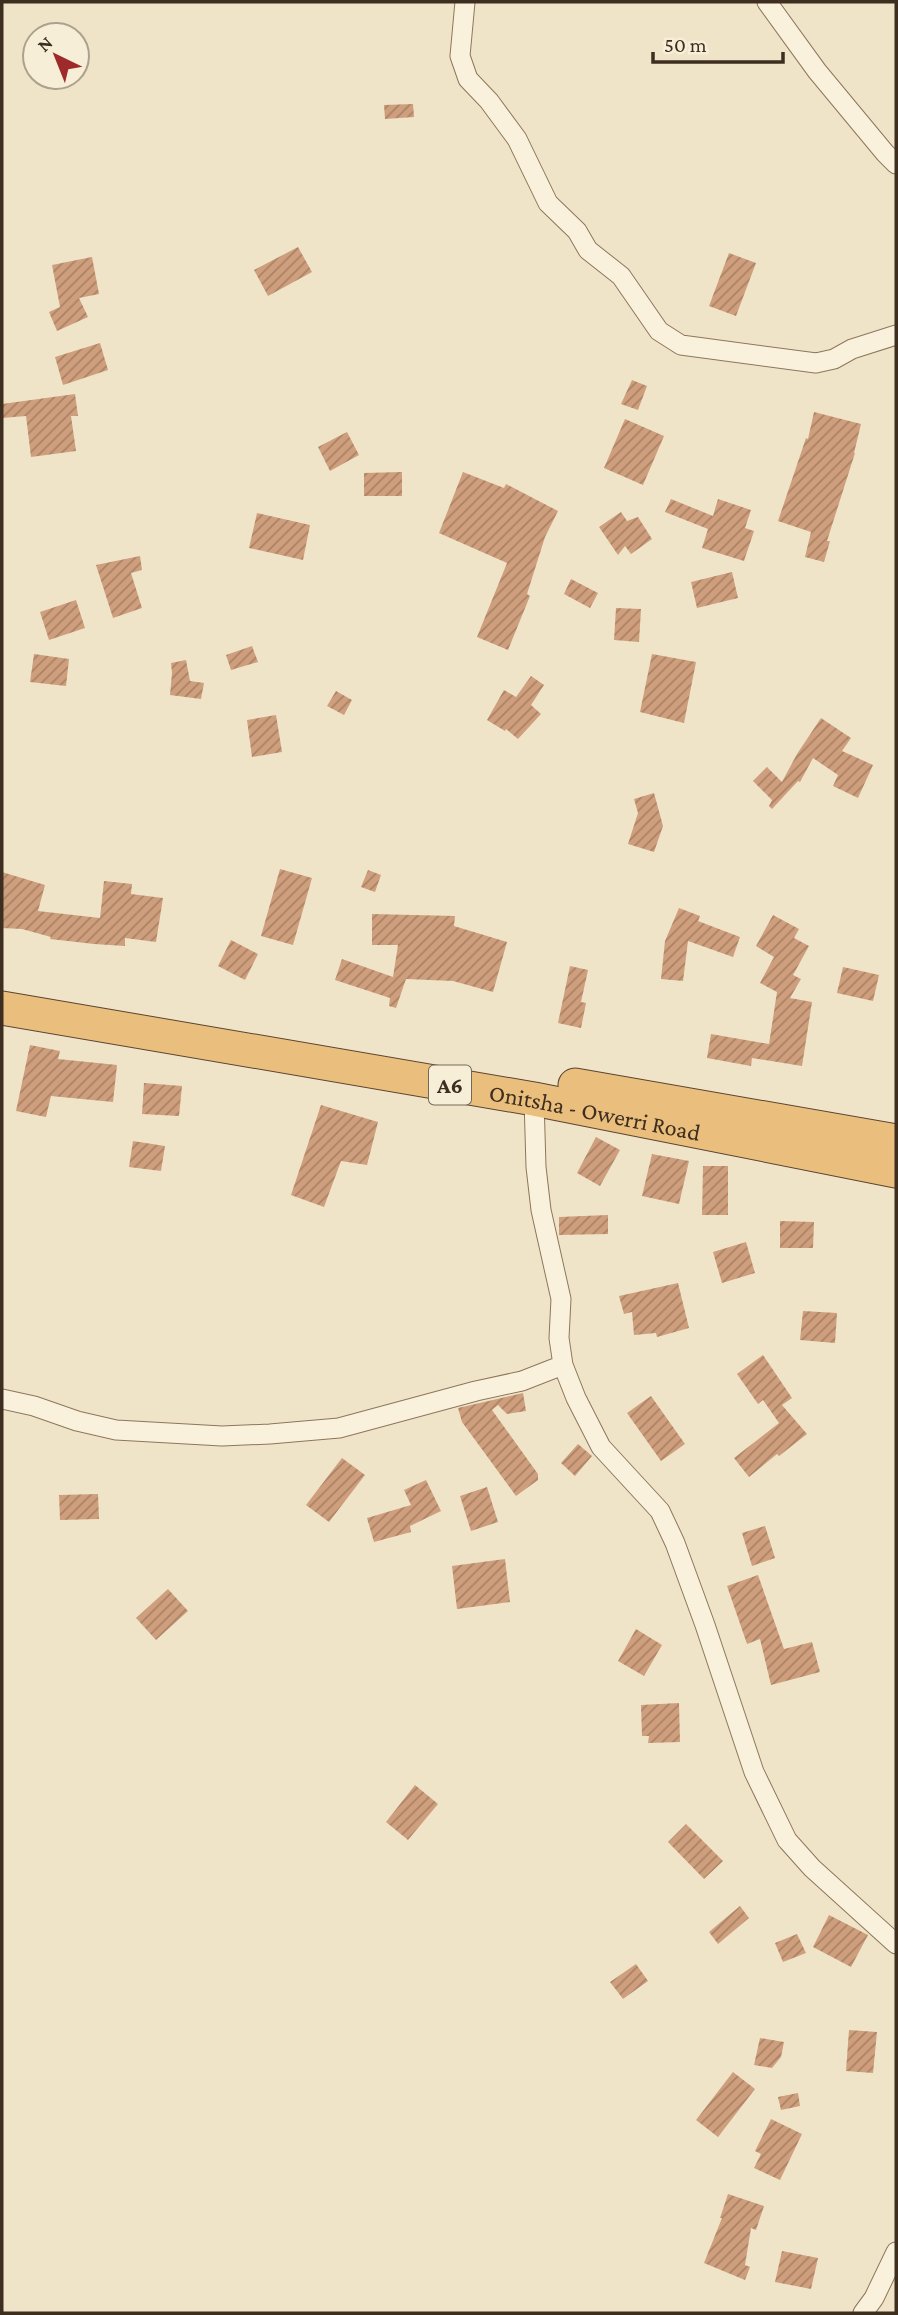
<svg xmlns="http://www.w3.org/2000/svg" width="898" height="2315" font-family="'Crimson Pro',serif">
  <defs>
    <pattern id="building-hatch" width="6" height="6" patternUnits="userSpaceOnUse" patternTransform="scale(1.75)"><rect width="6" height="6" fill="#cf9f7d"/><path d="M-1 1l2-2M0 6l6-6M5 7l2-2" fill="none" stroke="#a98266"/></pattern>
  </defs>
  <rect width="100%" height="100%" fill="#f0e4c8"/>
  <!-- building -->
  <path fill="url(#building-hatch)" d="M413,104l1,13 -29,2 -1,-14z
    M298,247l14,25 -44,24 -14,-26z
    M729,253l27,10 -20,53 -27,-10z
    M92,257l7,37 -20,4 9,19 -31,14 -8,-19 11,-5 -8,-42z
    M100,343l8,27 -45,15 -8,-28z
    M632,380l15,6 -9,24 -17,-6z
    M75,394l3,22h-7l5,35 -45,6 -5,-41 -24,2v-14z
    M814,412l47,12 -7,29h1l-28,88h3l-6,21 -19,-5 6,-25 -33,-11 28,-83 2,1z
    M625,419l39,17 -21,49 -39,-17z
    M347,432l12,23 -29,16 -12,-24z
    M402,472v24h-38v-23z
    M463,472l41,16 2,-4 52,27 -13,26 -18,57 3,2 -22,54 -31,-13 30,-74 -68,-30z
    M671,499l42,17 5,-17 33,11 -6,18 9,3 -10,30 -42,-13 6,-19 -43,-17z
    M621,512l6,9 11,-4 14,22 -21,15 -6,-8 -7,9 -19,-28z
    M257,513l53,12 -7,35 -54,-12z
    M140,556l2,14 -11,3 11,35 -29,10 -17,-53z
    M732,572l6,26 -41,10 -6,-26z
    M571,579l27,14 -8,15 -26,-14z
    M76,600l9,28 -36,12 -9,-28z
    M616,608l25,1 -2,33 -25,-2z
    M252,646l6,16 -27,8 -5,-15z
    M34,654l35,5 -3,27 -36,-4z
    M652,654l44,8 -12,61 -44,-11z
    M186,660l4,21 14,2 -3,16 -31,-4 2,-22 -1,-10z
    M531,676l13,9 -13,20 10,9 -23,25 -12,-10 -1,2 -18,-11 17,-30 12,7z
    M336,691l16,9 -8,15 -17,-9z
    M276,715l6,37 -30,5 -5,-37z
    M821,718l30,20 -9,13 31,14 -15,33 -25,-12 5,-11 -25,-17 -13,24 -2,-1 -26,28 -3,-3 3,-6 -19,-19 14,-14 15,15 15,-28z
    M654,793l9,33 -9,26 -26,-8 10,-31 -4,-14z
    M280,869l32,9 -19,67 -32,-9z
    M368,870l13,5 -6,17 -14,-5z
    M2,872l43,13 -7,26 62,7 4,-37 28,3 -1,10 32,4 -7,44 -31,-4v8l-31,-2 -44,-5 1,-2 -29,-8 -20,-1z
    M679,908l21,8 -2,5 42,16 -7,20 -45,-16 -5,40 -22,-2 4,-38z
    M372,914l83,2 -1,10 53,16 -14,50 -40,-11 -47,-2 -10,29 -7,-2 1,-8 -55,-18 7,-21 51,18 5,-32h-26z
    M773,915l26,14 -5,9 15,8 -16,29 8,4 -11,19 22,4 -10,64 -50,-8 -1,8 -44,-8 4,-24 58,10 8,-52 -17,-9 14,-26 -18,-11z
    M231,940l27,14 -13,26 -27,-14z
    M570,966l18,4 -7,32 5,1 -5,25 -23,-5z
    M843,967l36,8 -6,26 -36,-8z
    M30,1045l30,6 -2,8 59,6 -4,37 -62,-6 -5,21 -30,-6z
    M144,1083l38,3 -3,30 -37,-2z
    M321,1105l57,17 -11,43 -26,-4 -17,46 -33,-12z
    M596,1137l24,13 -20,36 -23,-13z
    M133,1141l32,5 -4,25 -32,-4z
    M652,1154l37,7 -10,43 -37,-8z
    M703,1166h25v49h-26z
    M608,1215v19l-49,1v-18z
    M780,1221l34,1 -1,26h-33z
    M746,1242l9,31 -33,10 -9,-31z
    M678,1283l11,45 -32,9 -1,-4 -22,2 -2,-23 -8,2 -5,-18z
    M803,1311l34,2 -2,30 -35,-3z
    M763,1355l29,43 -10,7 25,29 -28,22 -2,-2 -28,23 -15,-19 45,-35 -16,-23 -5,4 -21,-30z
    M523,1393l3,18 -19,3 -9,-9 -6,5 46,64v6l-22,16 -54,-74 -4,-14z
    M651,1396l34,48 -24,17 -34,-48z
    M578,1444l14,12 -17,20 -14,-13z
    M342,1458l23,17 -36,47 -23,-17z
    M426,1480l15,31 -31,15 1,6 -37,10 -7,-24 44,-13 -7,-15z
    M487,1487l11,35 -27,9 -11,-35z
    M98,1494l1,25 -39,1 -1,-25z
    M765,1526l10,32 -23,8 -10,-33z
    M505,1559l5,43 -53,7 -5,-43z
    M758,1575l26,74 28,-7 8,30 -49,13 -11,-46 -13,5 -20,-58z
    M168,1589l20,22 -32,29 -20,-22z
    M636,1629l26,16 -18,31 -26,-15z
    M679,1703l1,39 -32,1 1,-7h-7l-1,-31z
    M415,1785l23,19 -30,36 -22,-18z
    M686,1824l37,37 -19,18 -36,-37z
    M740,1906l9,12 -31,26 -9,-12z
    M829,1915l39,20 -17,32 -38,-20z
    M797,1934l9,19 -23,9 -8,-19z
    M636,1964l12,17 -25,18 -13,-17z
    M849,2030l28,2 -4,41 -27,-2z
    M760,2038l24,4 -3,15 -9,11 -18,-3z
    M733,2072l22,17 -37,48 -22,-17z
    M798,2093l2,13 -19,4 -3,-13z
    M771,2119l31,15 -22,46 -26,-12 7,-14 -6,-3z
    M728,2194l36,12 -8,24 -5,-2 -6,37 5,2 -5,13 -41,-17 18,-45h-2z
    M782,2251l36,7 -7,31 -36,-7z"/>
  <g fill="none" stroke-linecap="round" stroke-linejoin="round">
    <defs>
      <path id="minor" d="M465,2l-5,54 8,23 21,22 28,38 31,64 29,28 11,19 33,26 38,55 22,14 135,18 18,-4 18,-10 44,-14
        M767,2l50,69 68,82 11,11
        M534,1099l2,68 5,43 20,89 -2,39 4,27 13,33 25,49 59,64 15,32 30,82 49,147 33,68 25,28 84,76
        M2,1399l32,7 43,15 39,9 106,6 48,-2 69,-6 137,-37 46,-10 41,-16
        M863,2313l11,-15 22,-46"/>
      <g id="trunk">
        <path id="s1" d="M2,1008l532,91 362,72"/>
        <path d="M575,1085l321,56"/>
      </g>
    </defs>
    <!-- minor casing -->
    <use href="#minor" stroke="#8d765c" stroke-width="21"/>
    <!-- trunk casing -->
    <use href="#trunk" stroke="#5b4430" stroke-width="35"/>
    <!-- minor -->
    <use href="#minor" stroke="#faf1dc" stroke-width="19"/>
    <!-- trunk -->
    <use href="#trunk" stroke="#eabe7c" stroke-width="33"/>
  </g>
  <g text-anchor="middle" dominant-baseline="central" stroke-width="5" stroke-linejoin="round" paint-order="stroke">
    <!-- shield labels -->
    <rect fill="#f7eed8" stroke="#756857" stroke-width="2" x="429" y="1065.5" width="42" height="39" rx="5"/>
    <g font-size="23" font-weight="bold" fill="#3d2e20">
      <text x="450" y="1085">A6</text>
    </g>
    <!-- street labels -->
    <g font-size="24" fill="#3d2e20" stroke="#f7eed8">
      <text stroke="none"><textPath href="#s1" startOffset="602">Onitsha - Owerri Road</textPath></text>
    </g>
  </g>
  <!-- border -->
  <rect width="898" height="2315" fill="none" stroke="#3d2e20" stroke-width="7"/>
  <!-- north arrow -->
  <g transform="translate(56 56) rotate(317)"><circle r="33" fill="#f7eed8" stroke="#ada18e" stroke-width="2"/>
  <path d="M0-5L12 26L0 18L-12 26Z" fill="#9e2a2b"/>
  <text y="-10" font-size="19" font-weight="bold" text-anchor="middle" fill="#3d2e20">N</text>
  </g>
  <!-- scale -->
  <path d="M653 52v10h130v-10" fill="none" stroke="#3d2e20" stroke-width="3.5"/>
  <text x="664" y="52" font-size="21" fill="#3d2e20" stroke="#f7eed8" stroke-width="5" paint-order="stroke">50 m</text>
</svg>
